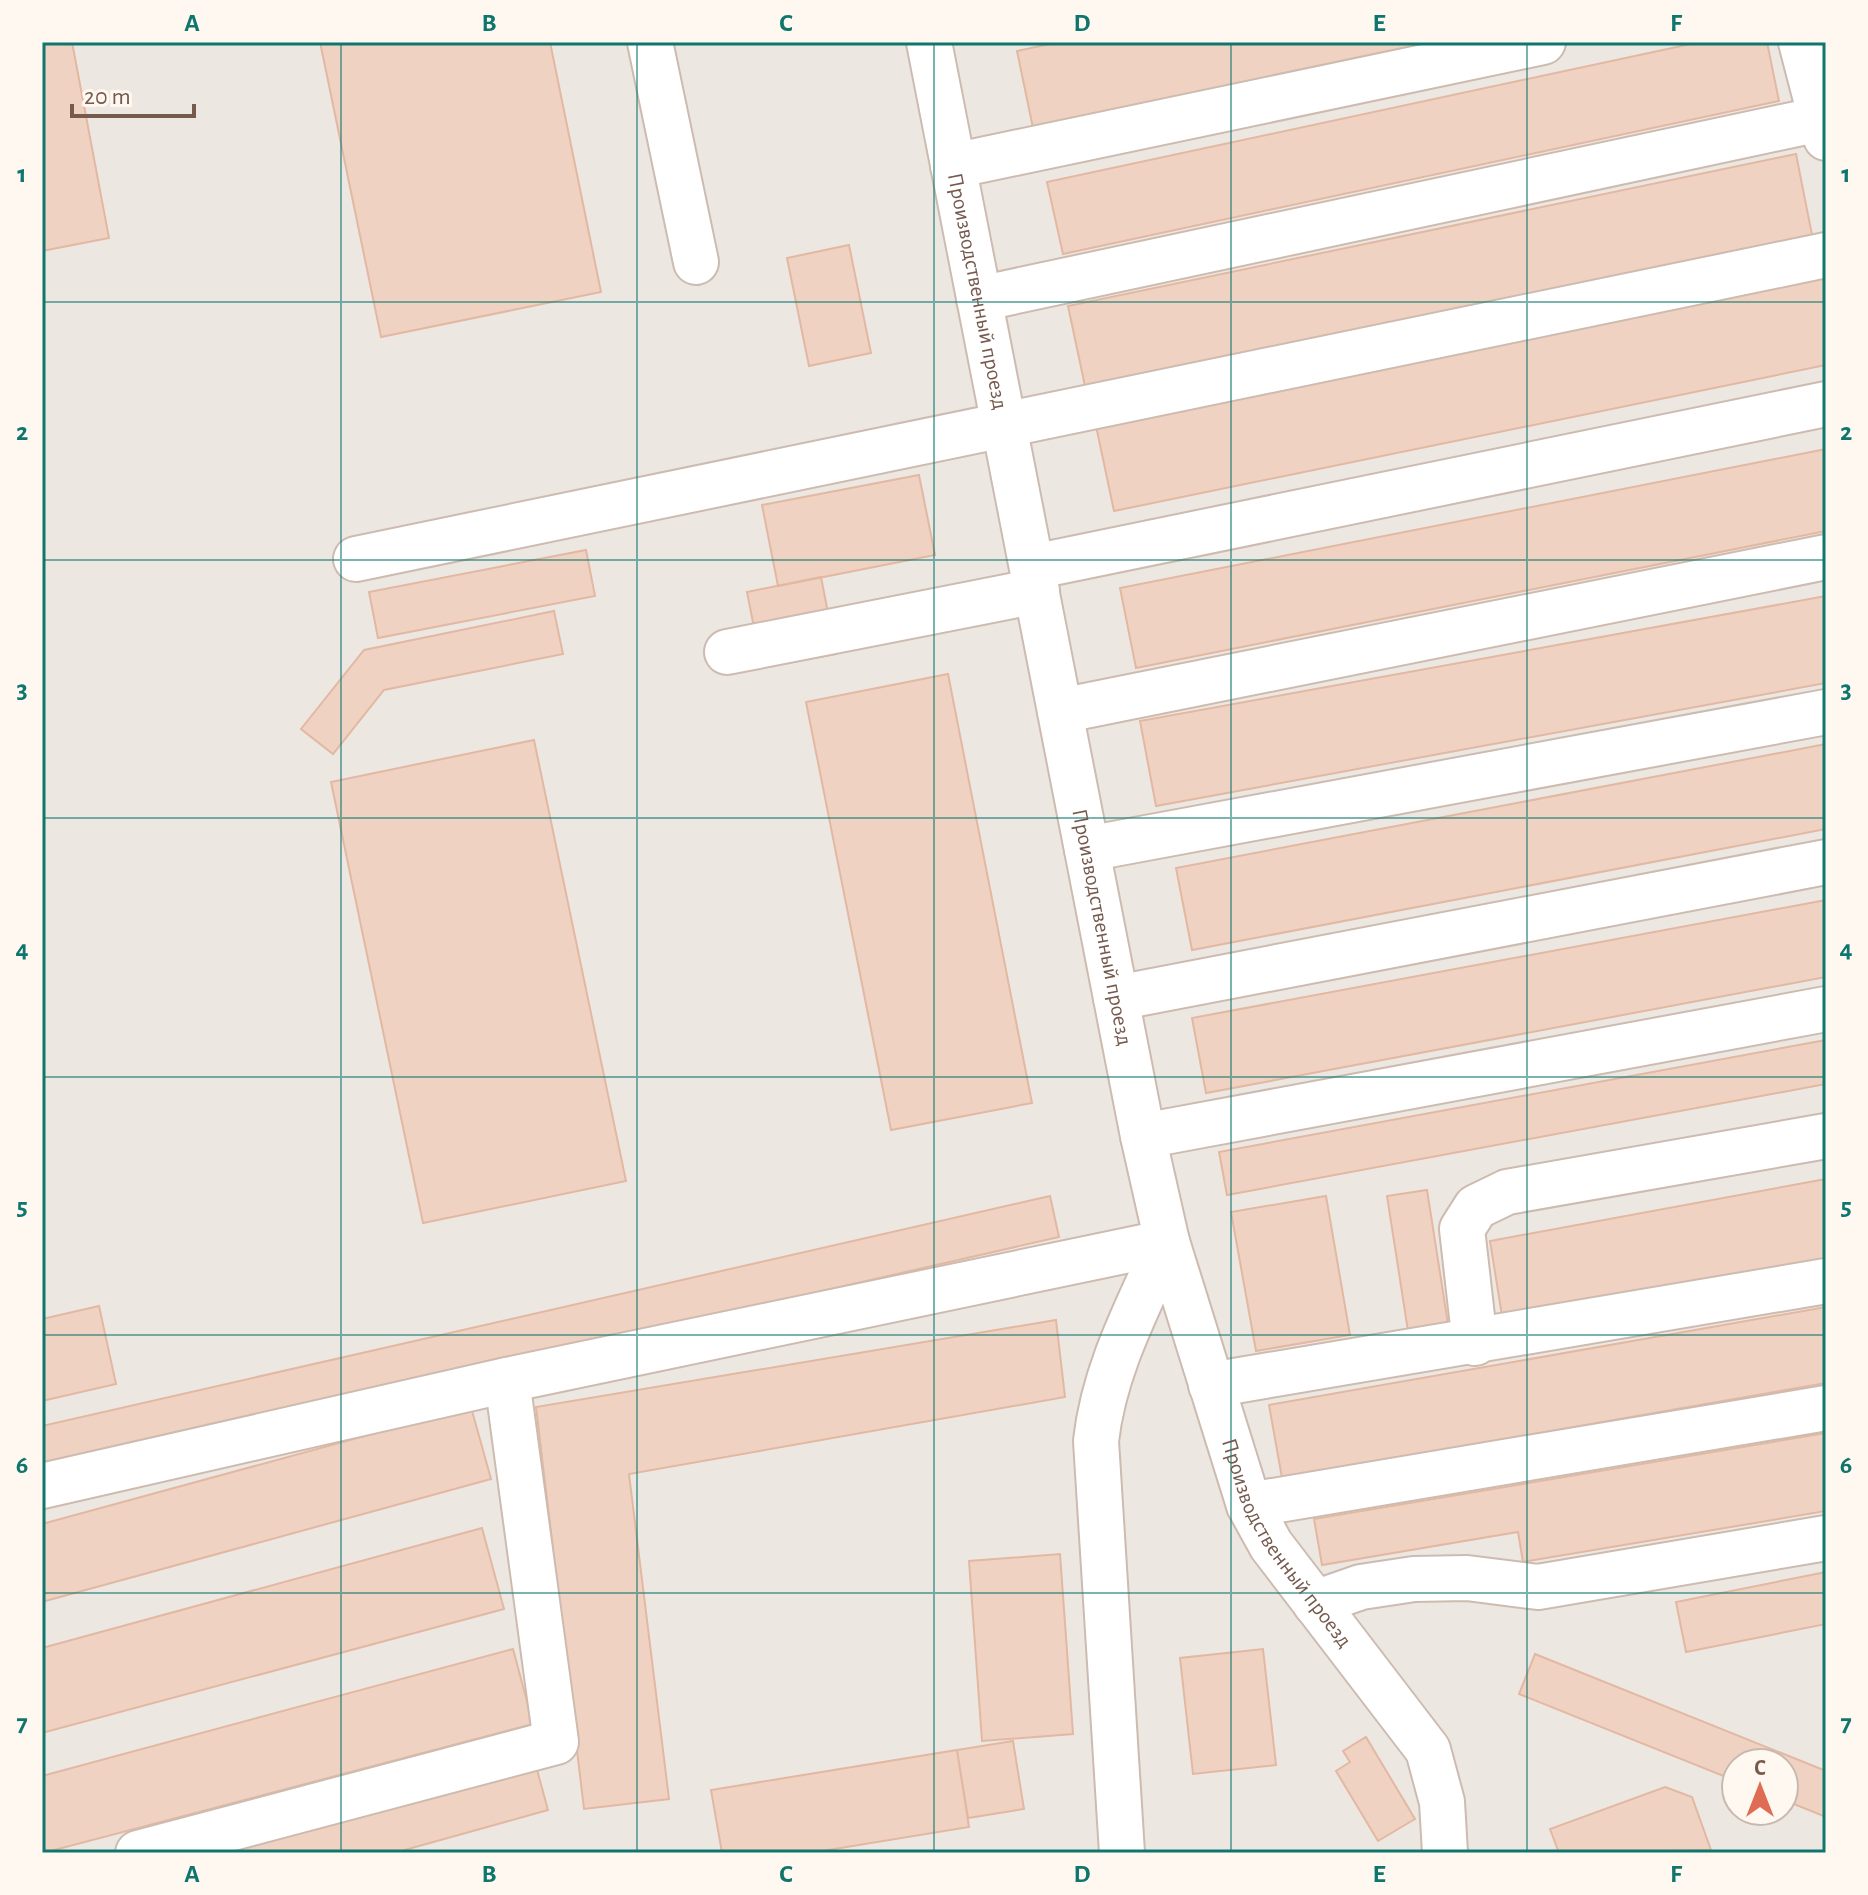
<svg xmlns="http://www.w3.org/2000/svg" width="1868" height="1895" font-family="'Alegreya Sans',sans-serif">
  <rect width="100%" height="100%" fill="#fcf4ea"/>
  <!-- industrial -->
  <path fill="#ede7e2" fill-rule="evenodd" d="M42,42h1784v1811h-1784zM1736,1763h48v48h-48z"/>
  <!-- building -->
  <path fill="#f0d2c2" stroke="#e2b8a3" stroke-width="2" d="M42,42h30l37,196 -67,13z
    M320,42h230l51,250 -220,45z
    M1059,42h392l-418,86 -16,-77z
    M1700,42h67l12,59 -716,153 -16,-72z
    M1796,154l16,81 -727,151 -17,-80z
    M849,245l22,108 -62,13 -22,-108z
    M1826,277v88l-712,146 -18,-85z
    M1826,449v82l-690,137 -16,-80z
    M919,475l16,80 -157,31 -16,-81z
    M586,550l9,46 -217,42 -9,-46z
    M821,577l15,77 -74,14 -15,-76z
    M1826,596v87l-670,123 -16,-85z
    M554,611l9,43 -179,36 -51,64 -32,-25 63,-79z
    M948,674l84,429 -141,27 -85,-428z
    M534,740l92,441 -203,42 -92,-441z
    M1826,744v85l-634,121 -16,-82z
    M1826,900v77l-620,116 -14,-75z
    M1826,1040v44l-599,111 -8,-43z
    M1826,1179v80l-324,57 -12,-75z
    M1427,1190l21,134 -40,7 -21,-135z
    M1050,1196l9,41 -1017,232v-43z
    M1326,1196l24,139 -94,16 -25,-139z
    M99,1306l17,78 -74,17v-82z
    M1826,1307v76l-544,95 -13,-73z
    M1056,1320l9,77 -436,77 40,325 -85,10 -48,-402z
    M471,1407l20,72 -449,123v-78z
    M1826,1433v78l-303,51 -5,-30 -196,33 -8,-46z
    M482,1528l22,81 -462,124v-85z
    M1060,1554l13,180 -91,7 -13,-180z
    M1826,1572v52l-140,28 -10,-50z
    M513,1649l20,75 -490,129 -1,-77z
    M1263,1649l13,116 -83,9 -13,-116z
    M1535,1654l291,117v46l-42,-17v-37h-48v18l-217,-87z
    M1366,1737l49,82 -37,22 -42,-70 14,-9 -7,-11z
    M1013,1741l11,68 -56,9 -11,-68z
    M957,1750l12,77 -159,26h-88l-11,-63z
    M536,1766l12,44 -154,43h-170z
    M1665,1787l27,10 19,53 -152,3 -9,-24z"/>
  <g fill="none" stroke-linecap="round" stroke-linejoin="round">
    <defs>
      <g id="minor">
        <path d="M650,42l46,220"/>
        <path id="s1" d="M929,42l214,1094 24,106 82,263 22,40 157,205 14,52 3,51"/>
        <path d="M1801,42l25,96"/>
        <path d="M953,166l590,-124"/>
        <path d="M979,299l841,-180"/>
        <path d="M356,559l1470,-304"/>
        <path d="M1033,567l793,-163"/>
        <path d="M727,652l310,-61"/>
        <path d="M1060,711l766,-154"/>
        <path d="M1087,849l739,-137"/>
        <path d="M1116,998l710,-136"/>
        <path d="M1143,1136l683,-127"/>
        <path d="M1475,1343l-13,-114 14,-22 31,-15 319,-56"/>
        <path d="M1211,1385l615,-104"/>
        <path d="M42,1486l465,-106 660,-138"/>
        <path d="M1249,1505l577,-97"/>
        <path d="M1315,1603l46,-16 53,-8 53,-1 71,9 288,-49"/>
        <path d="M138,1853l418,-111 -49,-362"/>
        <path d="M1122,1853l-26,-412c8,-72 42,-134 71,-199"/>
      </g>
    </defs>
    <!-- minor casing -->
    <use href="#minor" stroke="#cebbb0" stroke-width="48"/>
    <!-- minor -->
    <use href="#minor" stroke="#fff" stroke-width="44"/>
  </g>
  <!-- grid -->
  <path fill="none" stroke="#0f766e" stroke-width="2" stroke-opacity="0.55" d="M341,42v1811M637,42v1811M934,42v1811M1231,42v1811M1527,42v1811M42,302h1784M42,560h1784M42,818h1784M42,1077h1784M42,1335h1784M42,1593h1784"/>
  <g text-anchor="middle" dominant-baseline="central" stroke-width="6" stroke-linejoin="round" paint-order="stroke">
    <!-- street labels -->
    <g font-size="22" fill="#765a4e" stroke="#fef8f0">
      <text stroke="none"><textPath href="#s1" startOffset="254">Производственный проезд</textPath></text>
      <text stroke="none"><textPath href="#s1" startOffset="902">Производственный проезд</textPath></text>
      <text stroke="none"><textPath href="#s1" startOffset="1550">Производственный проезд</textPath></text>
    </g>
  </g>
  <!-- border -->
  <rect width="1868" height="1895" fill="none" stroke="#fef8f0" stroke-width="88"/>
  <!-- north arrow -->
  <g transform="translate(1760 1787)"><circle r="38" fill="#fef8f0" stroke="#c8b9af" stroke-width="2"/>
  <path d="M0-6L14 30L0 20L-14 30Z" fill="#df6c55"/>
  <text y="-12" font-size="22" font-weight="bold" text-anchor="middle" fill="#765a4e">С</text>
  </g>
  <!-- scale -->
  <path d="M72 104v12h122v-12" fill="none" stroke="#765a4e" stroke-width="4"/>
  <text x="84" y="104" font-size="24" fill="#765a4e" stroke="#fef8f0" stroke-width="6" paint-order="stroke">20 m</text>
  <rect x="44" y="44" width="1780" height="1807" fill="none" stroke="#0f766e" stroke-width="3"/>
  <g font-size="26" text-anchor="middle" font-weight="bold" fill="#0f766e">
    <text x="192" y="31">A</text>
    <text x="489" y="31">B</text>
    <text x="786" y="31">C</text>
    <text x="1082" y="31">D</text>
    <text x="1379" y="31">E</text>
    <text x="1676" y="31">F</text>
    <text x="22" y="182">1</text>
    <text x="1846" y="182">1</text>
    <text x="22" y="440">2</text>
    <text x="1846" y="440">2</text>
    <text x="22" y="698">3</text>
    <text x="1846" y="698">3</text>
    <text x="22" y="957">4</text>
    <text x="1846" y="957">4</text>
    <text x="22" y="1215">5</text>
    <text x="1846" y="1215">5</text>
    <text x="22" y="1473">6</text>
    <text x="1846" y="1473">6</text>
    <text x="22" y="1731">7</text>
    <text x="1846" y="1731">7</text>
    <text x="192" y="1882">A</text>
    <text x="489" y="1882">B</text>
    <text x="786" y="1882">C</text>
    <text x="1082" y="1882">D</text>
    <text x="1379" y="1882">E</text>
    <text x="1676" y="1882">F</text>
  </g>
</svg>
